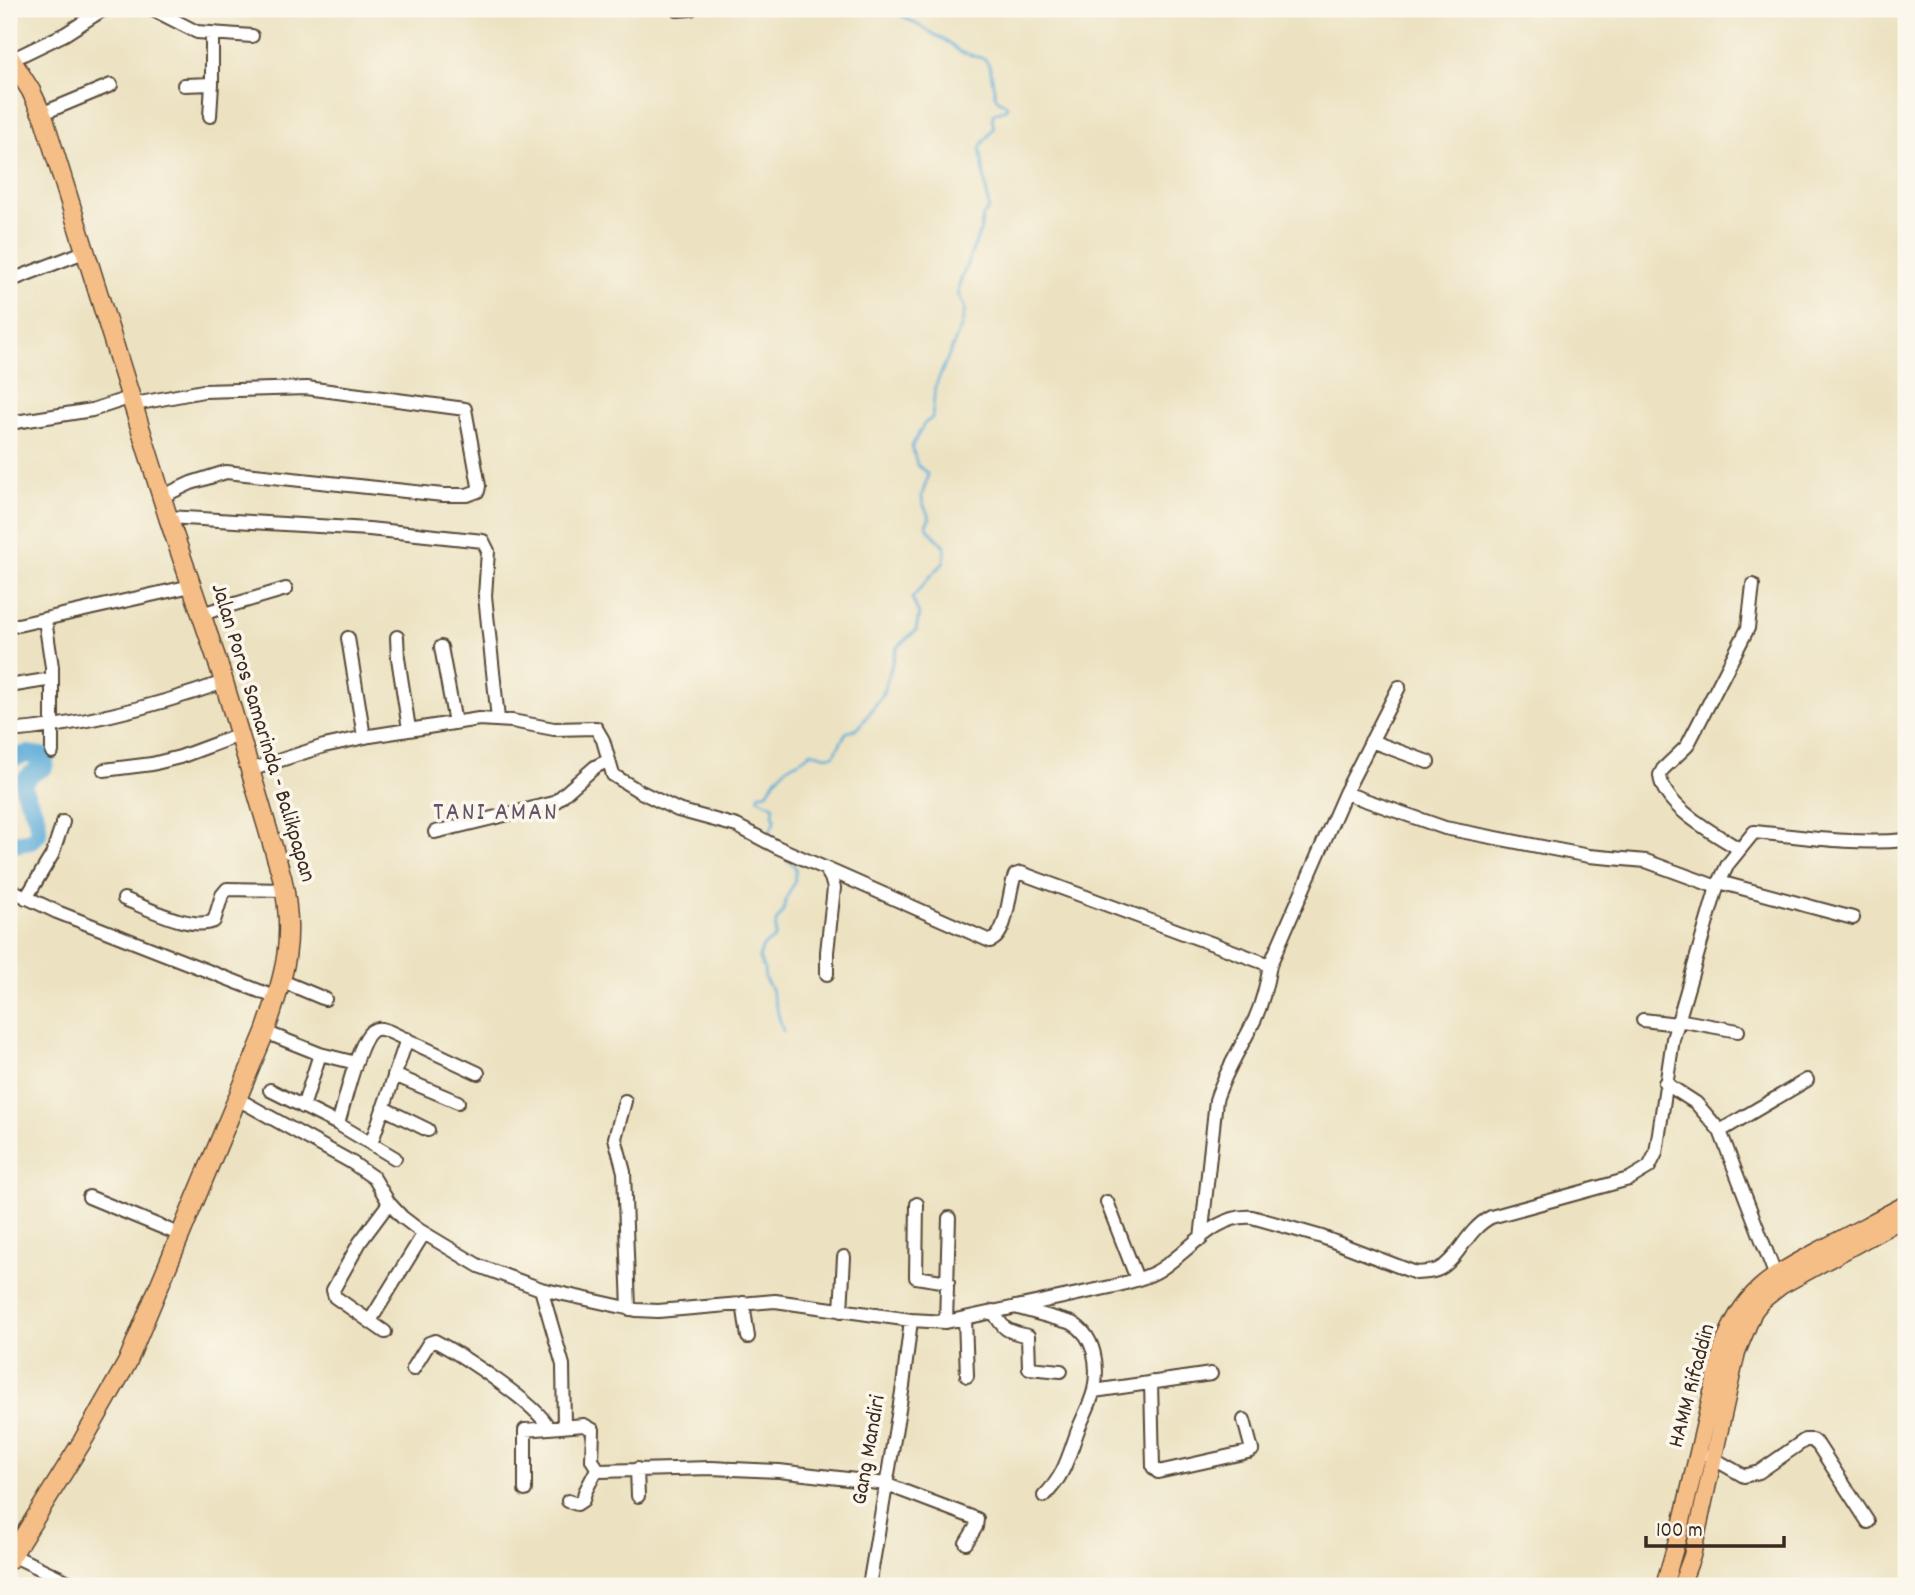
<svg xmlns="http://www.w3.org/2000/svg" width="1915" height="1595" font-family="Dekko,sans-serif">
  <rect width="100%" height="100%" fill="#fbf7ec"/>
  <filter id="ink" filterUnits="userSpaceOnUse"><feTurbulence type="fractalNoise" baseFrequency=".0143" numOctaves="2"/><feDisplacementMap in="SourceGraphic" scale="14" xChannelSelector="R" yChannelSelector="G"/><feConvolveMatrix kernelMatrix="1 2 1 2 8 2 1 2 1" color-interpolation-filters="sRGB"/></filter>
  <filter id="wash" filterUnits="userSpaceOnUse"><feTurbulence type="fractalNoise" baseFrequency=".00686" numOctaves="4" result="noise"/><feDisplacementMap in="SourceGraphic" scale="28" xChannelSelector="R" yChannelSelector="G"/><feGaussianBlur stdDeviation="1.57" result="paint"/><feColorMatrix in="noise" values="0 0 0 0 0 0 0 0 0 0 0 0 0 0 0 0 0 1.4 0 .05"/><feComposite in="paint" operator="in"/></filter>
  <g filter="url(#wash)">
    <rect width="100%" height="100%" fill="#ece2c1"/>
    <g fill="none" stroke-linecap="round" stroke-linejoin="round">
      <!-- stream -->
      <path stroke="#60add9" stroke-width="2.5" d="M768,836l7,-17 -2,-5 1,-8 -16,-8 2,-4 7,-2c7,-10 13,-21 24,-27 8,-4 14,-6 20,-13l16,4 7,-1 12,-22 13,-6 23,-31 15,-48 19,-18 3,-16 -7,-16c11,-12 19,-25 31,-34 8,-26 -10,-22 -17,-40l4,-6c-3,-7 -9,-15 -8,-22 1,-8 6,-14 5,-23l-10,-8 -5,-19 12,-22 8,-6 3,-31 26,-60 4,-18 -7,-16 1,-8 21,-54 3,-15 6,-7 -9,-62 14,-19 -2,-9 2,-6 12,-4 1,-4 -10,-6 -2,-4 -5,-28 -5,-8 -25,-7 -9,-8 -61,-35
        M783,1031l-12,-42 -6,-10 -1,-10 -5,-11 4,-12 12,-8 1,-16 7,-11 2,-10 9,-18 2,-15 -11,-11"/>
      <!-- river -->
      <path stroke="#60add9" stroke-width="18" d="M9,759l18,-5 19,3 -2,10c-44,20 -2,33 -6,67l-7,7 -22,4"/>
    </g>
  </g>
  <g filter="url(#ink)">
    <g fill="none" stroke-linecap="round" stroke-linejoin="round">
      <defs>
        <path id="minor" d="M152,9l45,23 55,4
          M677,10l14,-1
          M9,61l56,-27 39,-25
          M184,85l28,-1v-50
          M41,114l70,-29
          M210,116l2,-32
          M9,281l75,-29
          M135,404l68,-13 104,-3 158,21 14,77 -1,5 -11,4h-24l-217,-23 -35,11 -28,13
          M9,423l83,-13 40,-13
          M168,517l201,12 114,12 5,10 -3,45 13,123
          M201,614l85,-25
          M45,620l7,47v85
          M9,627l182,-41
          M397,637l1,21 11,71
          M348,638l16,99
          M441,647l14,76
          M9,686l43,-7
          M9,731c75,-6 144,-24 215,-49
          M1371,741l57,21
          M104,770l48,-6 28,-7 59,-22
          M250,770l74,-24 46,-10 109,-17 33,2 42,8 42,-1 7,12 10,35 26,16 39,19 59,16 40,21 213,94c18,-5 18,-49 25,-66l6,-2 249,92
          M1345,793l54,-106
          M435,832l119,-29 41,-36 14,-7
          M1739,849c-24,-15 -77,-43 -79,-74l3,-6 24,-23 61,-118 5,-43
          M825,868l6,10 3,10 -7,64v22
          M1719,882l134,36
          M9,889l48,23 220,86
          M26,898l26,-43 11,-33
          M124,899c24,9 66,32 90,22l8,-26 5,-6 58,1
          M282,981l43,18
          M1643,1020l34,4
          M1678,1020l60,11
          M265,1032l55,22 36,9
          M394,1075l64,27
          M1665,1083l31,20 24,28 55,143
          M270,1090l68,34 57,34
          M236,1098l115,64 23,16 15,25 13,14 17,13 60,36 62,23 95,21 22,1 117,-10 136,19 35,2 169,-36c13,-4 28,-7 41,-14 32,-18 57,-58 96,-55l70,20 94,36c7,-1 16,0 23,-4 19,-9 28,-40 52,-52l138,-38 20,-12 7,-14 17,-114 44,-152 11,-23 26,-32c51,5 101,13 152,8
          M625,1101l-10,37 9,34 5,137
          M303,1107l17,-53
          M383,1108l45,22
          M338,1124c6,-19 20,-83 34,-93 6,-4 10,-2 16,0l90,42
          M1720,1131l87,-51
          M371,1144l36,-105
          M89,1197l92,38
          M1107,1202l30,77
          M917,1204l-1,73 32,5
          M1201,1239l15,-139c9,-29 26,-54 39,-81 8,-18 12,-36 15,-54l75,-172 100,35 144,28 57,5 71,26
          M541,1289l22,76 1,61
          M743,1303l5,34
          M1015,1307l57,16c23,13 27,42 22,67 -3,13 -11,27 -16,40 -10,27 -13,45 -34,66
          M841,1311l3,-54
          M993,1311c11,20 14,20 35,25l1,32 32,3
          M965,1318l2,58
          M370,1321l54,-88
          M946,1322l3,-104
          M385,1332l-50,-35 -2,-7 27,-48 29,-39
          M413,1369l16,-26 6,-2c25,13 102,63 113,86
          M1151,1382l2,85 5,5 90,-20 4,-2 -8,-30
          M1094,1391l117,-17
          M1709,1456l35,20 15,-4 46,-32h7l6,5 50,77
          M637,1469l1,27
          M525,1490v-60l59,-5 9,5 -1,30 7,11 112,-3 68,3 77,9 29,4 92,35 -1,8 -10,16
          M568,1501l9,3 6,-4 2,-8 12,-23
          M12,1555l65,31
          M869,1586l34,-200 8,-66"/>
        <path id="major" d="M1664,1586l15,-52 43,-184c19,-60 51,-75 103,-103 27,-14 54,-29 81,-43
          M1681,1586l11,-30 45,-204 17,-41 8,-10 19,-15 125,-69"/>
        <path id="highway" d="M9,56l22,35 13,28 124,398 52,152 62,208c14,61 3,98 -17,155l-138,331 -45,79 -73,118"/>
      </defs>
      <!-- minor casing -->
      <use href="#minor" stroke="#564636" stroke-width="16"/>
      <!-- major casing -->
      <use href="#major" stroke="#564636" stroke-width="19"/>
      <!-- highway casing -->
      <use href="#highway" stroke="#564636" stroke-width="21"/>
      <!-- minor -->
      <use href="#minor" stroke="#fff" stroke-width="12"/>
      <!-- major -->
      <use href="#major" stroke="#f6be87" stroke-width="16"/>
      <!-- highway -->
      <use href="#highway" stroke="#f6be87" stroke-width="18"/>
    </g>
  </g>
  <g text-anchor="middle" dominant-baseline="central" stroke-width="7" stroke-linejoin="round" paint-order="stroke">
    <!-- street labels -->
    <g font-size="23" fill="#3b2a1e" stroke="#fbf7ec">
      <text transform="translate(262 733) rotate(73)">Jalan Poros Samarinda - Balikpapan</text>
      <text transform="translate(1693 1386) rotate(-75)">HAMM Rifaddin</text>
      <text transform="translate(870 1450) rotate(-80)">Gang Mandiri</text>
    </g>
    <!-- quarter labels -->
    <g font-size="26" letter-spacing="2" fill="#645467" stroke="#fbf7ec">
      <text x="496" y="813">TANI AMAN</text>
    </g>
  </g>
  <!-- margin -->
  <rect width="1915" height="1595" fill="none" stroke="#fbf7ec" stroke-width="35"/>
  <!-- scale -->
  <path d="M1646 1536v10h138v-10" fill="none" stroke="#3b2a1e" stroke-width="3.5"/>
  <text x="1656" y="1536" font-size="21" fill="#3b2a1e" stroke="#fbf7ec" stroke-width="5" paint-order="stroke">100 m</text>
</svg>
